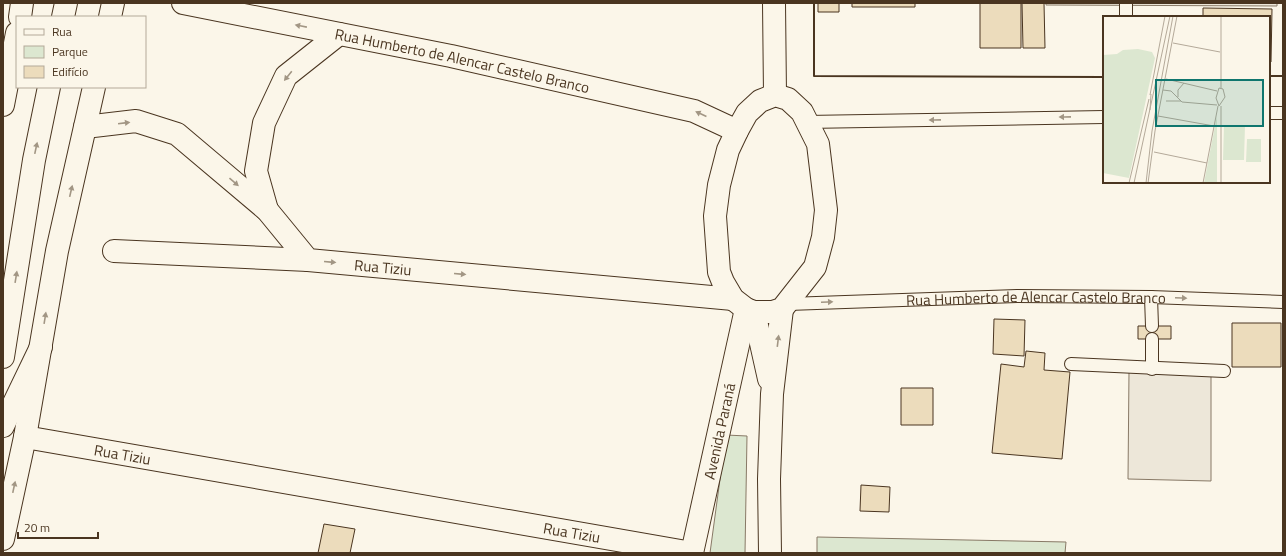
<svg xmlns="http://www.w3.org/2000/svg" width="1286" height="556" font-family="'Titillium Web',sans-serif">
  <rect width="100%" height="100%" fill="#fbf6e9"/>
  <!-- green -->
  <path fill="#dce7d0" stroke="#887966" d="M726,435l21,1 -2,117h-35z
    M817,537l249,5 -1,11h-248z"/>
  <!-- parking -->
  <path fill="#ede7d9" stroke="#887966" d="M1046,3h231v3l-231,-1z
    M1129,371l82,2v108l-83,-2z"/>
  <!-- building -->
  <path fill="#ecdcbc" stroke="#4a3520" d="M818,3h21v9h-21z
    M852,3h63v4h-63z
    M980,3h41v45h-41z
    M1022,3h22l1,45h-22z
    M1203,8l69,1 -1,53h-2v-45h-66z
    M994,319l31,1 -1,36 -31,-2z
    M1232,323h49v44h-49z
    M1138,326h33v13h-33z
    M1026,351l19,2 -1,17 26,2 -8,87 -70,-6 9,-89 23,3z
    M901,388h32v37h-32z
    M861,485l29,2 -1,25 -29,-1z
    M324,524l31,5 -5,24h-32z"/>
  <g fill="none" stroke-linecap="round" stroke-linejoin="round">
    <defs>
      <g id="lane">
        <path d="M1126,17v-14"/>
        <path d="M1269,113h14"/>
        <path d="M806,122l298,-5"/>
        <path d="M1151,297l1,29"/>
        <path id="s1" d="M788,304l229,-8 134,1 132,5"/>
        <path d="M1071,364l153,7"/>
        <path d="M1152,369v-30"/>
      </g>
      <g id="street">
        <path id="s2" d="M183,3l268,53 243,55 43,20"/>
        <path d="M774,3l1,92"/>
        <path d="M110,17l3,-14"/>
        <path d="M775,95l13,4 14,13 16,32 8,66 -3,27 -8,30 -33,42 -9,3h-19l-8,-3 -13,-10 -10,-17 -4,-10 -4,-56 4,-31 9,-35 9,-19 10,-18 13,-12z"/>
        <path id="s3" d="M85,127l51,-6 41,13 90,76 41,50 425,39"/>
        <path d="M267,210l-11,-39 8,-48 22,-47 53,-42"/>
        <path d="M114,251l194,9"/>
        <path d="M754,312l15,67"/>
        <path id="s4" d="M25,437l667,116"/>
        <path d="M3,539l22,-102 32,-186 37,-164"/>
        <path id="s5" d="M692,553l54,-244"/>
        <path d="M770,553l-1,-74 3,-85 10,-85"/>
      </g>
      <path id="primary" d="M20,17l2,-14
        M63,17l3,-14
        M3,105l14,-72
        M3,357l31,-197 15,-73
        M3,426l38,-79"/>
    </defs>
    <!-- lane casing -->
    <use href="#lane" stroke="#4a3520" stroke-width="14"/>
    <!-- street casing -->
    <use href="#street" stroke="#4a3520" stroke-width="24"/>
    <!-- primary casing -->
    <use href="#primary" stroke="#4a3520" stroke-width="24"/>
    <!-- lane -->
    <use href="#lane" stroke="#fbf6e9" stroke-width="12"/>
    <!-- street -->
    <use href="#street" stroke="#fbf6e9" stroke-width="22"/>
    <!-- primary -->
    <use href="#primary" stroke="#fbf6e9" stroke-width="22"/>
    <!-- wall -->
    <path stroke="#4a3520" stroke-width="2" d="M814,3v73l290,1
      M1269,76h14"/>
  </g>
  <!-- one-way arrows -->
  <defs><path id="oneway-solid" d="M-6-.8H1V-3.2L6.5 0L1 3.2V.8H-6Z"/></defs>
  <g fill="#a29684">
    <use href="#oneway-solid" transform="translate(301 26) rotate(-169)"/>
    <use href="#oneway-solid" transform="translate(288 76) rotate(129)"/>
    <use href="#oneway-solid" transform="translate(701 114) rotate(-155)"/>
    <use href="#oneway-solid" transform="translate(1065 117) rotate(179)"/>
    <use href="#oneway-solid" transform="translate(935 120) rotate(179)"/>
    <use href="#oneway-solid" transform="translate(124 123) rotate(-7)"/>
    <use href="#oneway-solid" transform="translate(36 148) rotate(-78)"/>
    <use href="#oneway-solid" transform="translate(234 182) rotate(41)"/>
    <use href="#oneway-solid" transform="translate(71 191) rotate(-77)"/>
    <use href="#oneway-solid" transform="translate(330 262) rotate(5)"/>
    <use href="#oneway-solid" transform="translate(460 274) rotate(5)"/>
    <use href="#oneway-solid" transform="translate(16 277) rotate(-81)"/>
    <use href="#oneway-solid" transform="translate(1181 298) rotate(2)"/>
    <use href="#oneway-solid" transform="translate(827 302) rotate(-2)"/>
    <use href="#oneway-solid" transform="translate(45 318) rotate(-81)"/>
    <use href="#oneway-solid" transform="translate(778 341) rotate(-83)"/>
    <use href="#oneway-solid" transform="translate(14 487) rotate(-78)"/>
  </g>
  <g text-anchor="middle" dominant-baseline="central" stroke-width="3" stroke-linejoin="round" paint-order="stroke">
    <!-- street labels -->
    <g font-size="15" fill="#4a3520" stroke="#fbf6e9">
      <text stroke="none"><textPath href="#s2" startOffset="285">Rua Humberto de Alencar Castelo Branco</textPath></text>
      <text stroke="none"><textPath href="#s3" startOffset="352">Rua Tiziu</textPath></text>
      <text stroke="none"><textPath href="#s1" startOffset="248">Rua Humberto de Alencar Castelo Branco</textPath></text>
      <text stroke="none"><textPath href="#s5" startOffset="125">Avenida Paraná</textPath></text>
      <text stroke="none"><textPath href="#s4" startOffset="99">Rua Tiziu</textPath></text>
      <text stroke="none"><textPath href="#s4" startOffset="555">Rua Tiziu</textPath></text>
    </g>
  </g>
  <!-- overview -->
  <g transform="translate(1103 16)">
    <rect width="167" height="167" fill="#fbf6e9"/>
    <path d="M35,33l14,3 3,6 -26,120 -26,-5v-118l14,-1 6,-4zM114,100v67h-13l11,-57zM121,109h21l-1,35h-21zM144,123h14v23h-15z" fill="#dce7d0"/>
    <path fill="none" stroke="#b4a999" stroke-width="1" d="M118,0v72M70,27l47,9M63,63l51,12M116,72l4,1 2,8 -6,9 -3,-8zM60,74l8,1 11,11 35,3M47,79l15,-79M75,81v-7l6,-7M63,85h15M47,94l1,-16M55,100l56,10M51,136l53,11M26,167l20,-84M31,167l36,-167M43,167l6,-52 21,-115M45,167l7,-52 22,-115M100,167l15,-77M118,167v-77"/>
    <path fill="#0f766e" fill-opacity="0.15" stroke="#0f766e" stroke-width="2" d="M53,64h107v46h-107z"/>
    <rect width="167" height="167" fill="none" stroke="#4a3520" stroke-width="2"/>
  </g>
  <!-- border -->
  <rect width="1286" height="556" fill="none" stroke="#4a3520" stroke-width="8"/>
  <!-- legend -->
  <rect x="16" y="16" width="130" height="72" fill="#fbf6e9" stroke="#b4a999"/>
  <rect x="24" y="29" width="20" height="6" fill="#fbf6e9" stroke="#b4a999"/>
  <text x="52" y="36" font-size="12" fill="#4a3520">Rua</text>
  <rect x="24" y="46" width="20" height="12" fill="#dce7d0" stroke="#b4a999"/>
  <text x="52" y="56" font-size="12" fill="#4a3520">Parque</text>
  <rect x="24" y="66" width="20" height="12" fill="#ecdcbc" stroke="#b4a999"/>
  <text x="52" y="76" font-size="12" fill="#4a3520">Edifício</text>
  <!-- scale -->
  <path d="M18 532v6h80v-6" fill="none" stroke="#4a3520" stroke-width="2"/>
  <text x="24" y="532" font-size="12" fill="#4a3520" stroke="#fbf6e9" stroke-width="3" paint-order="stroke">20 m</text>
</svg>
